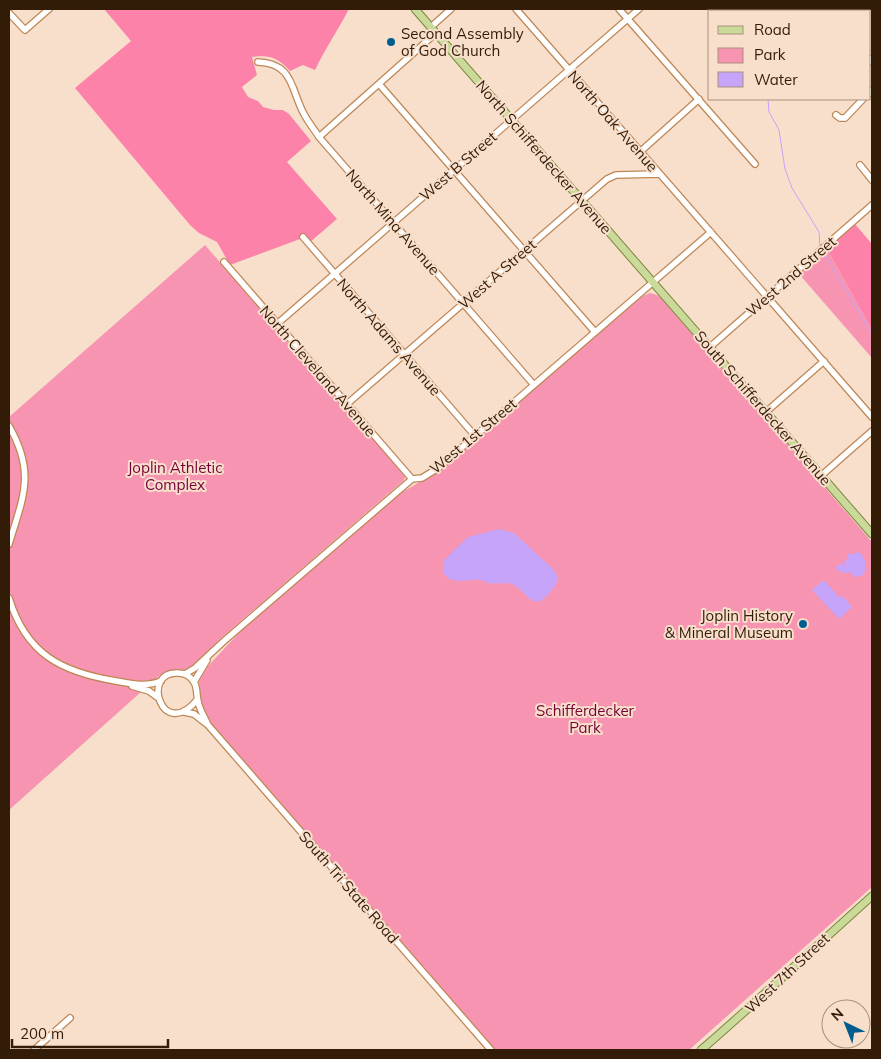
<svg xmlns="http://www.w3.org/2000/svg" width="881" height="1059" font-family="Mulish,sans-serif">
  <rect width="100%" height="100%" fill="#f8dfcc"/>
  <!-- green -->
  <path fill="#f794b2" d="M205,245l199,229 1,4 -2,3 -184,159 -25,26 -11,4 -14,1 -9,4 -151,135v-393z
    M827,249l45,81v28l-73,-84z
    M650,293l7,2 4,3 211,244v345l-183,163h-195l-284,-326 -10,-23 -1,-20 9,-15 41,-44 148,-127 42,-24 202,-174z"/>
  <!-- forest -->
  <path fill="#fd82a9" d="M104,9h245c-11,21 -24,40 -34,61l-12,-5 -13,6c-13,-14 -20,-16 -38,-14l5,18 -15,12 6,10 10,4 5,6 11,3h9l6,4 22,27 -24,21 50,57 -27,23 -10,-3 -70,26 -13,-23 -18,-9 -9,-8 -115,-137 56,-47z
    M855,224l17,20v86l-45,-81z"/>
  <!-- water -->
  <path fill="#c5a4fa" d="M499,529l15,4 40,37c4,7 5,10 0,17 -23,34 -27,-2 -46,-4 -7,0 -13,1 -20,0 -2,-1 -5,-2 -7,-3 -13,-2 -28,6 -37,-6l-1,-10 2,-5 23,-22z
    M858,552c8,3 9,17 5,23l-8,2 -6,-5 -6,1 -7,-4v-2l6,-4 3,4 -1,-4 4,-6 -1,-3 2,-1 1,2z
    M824,580l16,18 3,-2 9,11 -13,12 -27,-29z"/>
  <g fill="none" stroke-linecap="round" stroke-linejoin="round">
    <!-- stream -->
    <path stroke="#c5a4fa" stroke-width="1" d="M746,11v-2
      M768,99l1,13 10,18 6,39 7,19 27,44 1,14
      M824,253l48,81"/>
    <defs>
      <path id="minor" d="M516,9l356,408
        M619,9l136,155
        M826,9l2,2
        M9,13l16,17 24,-21
        M431,27l20,-18
        M870,59l2,3
        M258,62c36,1 33,29 46,52 4,8 10,15 15,23l215,248
        M379,84l216,248
        M870,93l2,-3
        M836,115l4,3h5l18,-19
        M319,137l117,-104
        M641,151l58,-52
        M860,165l12,15
        M303,237l173,200
        M224,262l188,217
        M277,324l362,-315
        M710,347l162,-142
        M347,404l260,-225 9,-4 43,-1
        M766,412l58,-51
        M9,426c27,47 14,71 0,118
        M822,475l50,-44
        M9,598c17,56 52,74 107,83 15,3 31,6 45,0
        M185,674l10,-6 29,-27 188,-162 10,-1 16,-10 273,-236
        M194,682l13,-22
        M132,686l17,5 8,6
        M197,700c-35,42 -57,-29 -19,-27 7,0 13,4 16,9 4,7 2,13 4,19 1,8 6,15 9,22
        M184,712l10,2 14,11 283,325
        M34,1050l36,-32"/>
      <path id="major" d="M415,9l457,525
        M701,1050c58,-50 114,-103 171,-154"/>
    </defs>
    <!-- minor casing -->
    <use href="#minor" stroke="#bf8756" stroke-width="8"/>
    <!-- major casing -->
    <use href="#major" stroke="#7e873a" stroke-width="9"/>
    <!-- minor -->
    <use href="#minor" stroke="#fff" stroke-width="5.5"/>
    <!-- major -->
    <use href="#major" stroke="#cada9a" stroke-width="7"/>
  </g>
  <!-- markers -->
  <g fill="#005d8e" stroke="#f8dfcc" stroke-width="2">
    <circle cx="391" cy="42" r="5"/>
    <circle cx="803" cy="624" r="5"/>
  </g>
  <g text-anchor="middle" dominant-baseline="central" stroke-width="4" stroke-linejoin="round" paint-order="stroke">
    <!-- poi labels -->
    <g font-size="15" fill="#321c07" stroke="#f8dfcc" text-anchor="start">
      <text x="401" y="33">Second Assembly<tspan x="401" dy="17">of God Church</tspan></text>
      <text x="793" y="615" text-anchor="end">Joplin History<tspan x="793" dy="17">&amp; Mineral Museum</tspan></text>
    </g>
    <!-- street labels -->
    <g font-size="15" fill="#321c07" stroke="#f8dfcc">
      <text transform="translate(613 121) rotate(49)">North Oak Avenue</text>
      <text transform="translate(544 157) rotate(49)">North Schifferdecker Avenue</text>
      <text transform="translate(458 166) rotate(-41)">West B Street</text>
      <text transform="translate(393 222) rotate(49)">North Mina Avenue</text>
      <text transform="translate(497 274) rotate(-41)">West A Street</text>
      <text transform="translate(791 276) rotate(-41)">West 2nd Street</text>
      <text transform="translate(389 337) rotate(49)">North Adams Avenue</text>
      <text transform="translate(318 371) rotate(49)">North Cleveland Avenue</text>
      <text transform="translate(763 408) rotate(49)">South Schifferdecker Avenue</text>
      <text transform="translate(473 436) rotate(-40)">West 1st Street</text>
      <text transform="translate(349 887) rotate(49)">South Tri State Road</text>
      <text transform="translate(787 973) rotate(-43)">West 7th Street</text>
    </g>
    <!-- park labels -->
    <g font-size="15" fill="#77023a" stroke="#f8dfcc">
      <text x="175" y="467">Joplin Athletic<tspan x="175" dy="17">Complex</tspan></text>
      <text x="585" y="710">Schifferdecker<tspan x="585" dy="17">Park</tspan></text>
    </g>
  </g>
  <!-- border -->
  <rect width="881" height="1059" fill="none" stroke="#321c07" stroke-width="20"/>
  <!-- legend -->
  <rect x="708" y="10" width="162" height="90" fill="#f8dfcc" stroke="#a9917d"/>
  <rect x="718" y="26" width="25" height="8" fill="#cada9a" stroke="#a9917d"/>
  <text x="754" y="35" font-size="15" fill="#321c07">Road</text>
  <rect x="718" y="48" width="25" height="15" fill="#f794b2" stroke="#a9917d"/>
  <text x="754" y="60" font-size="15" fill="#321c07">Park</text>
  <rect x="718" y="72" width="25" height="15" fill="#c5a4fa" stroke="#a9917d"/>
  <text x="754" y="85" font-size="15" fill="#321c07">Water</text>
  <!-- north arrow -->
  <g transform="translate(846 1024) rotate(317)"><circle r="24" fill="#f8dfcc" stroke="#a9917d"/>
  <path d="M0-4L9 19L0 12L-9 19Z" fill="#005d8e"/>
  <text y="-8" font-size="14" font-weight="bold" text-anchor="middle" fill="#321c07">N</text>
  </g>
  <!-- scale -->
  <path d="M12 1039v8h156v-8" fill="none" stroke="#321c07" stroke-width="2.5"/>
  <text x="20" y="1039" font-size="15" fill="#321c07" stroke="#f8dfcc" stroke-width="4" paint-order="stroke">200 m</text>
</svg>
